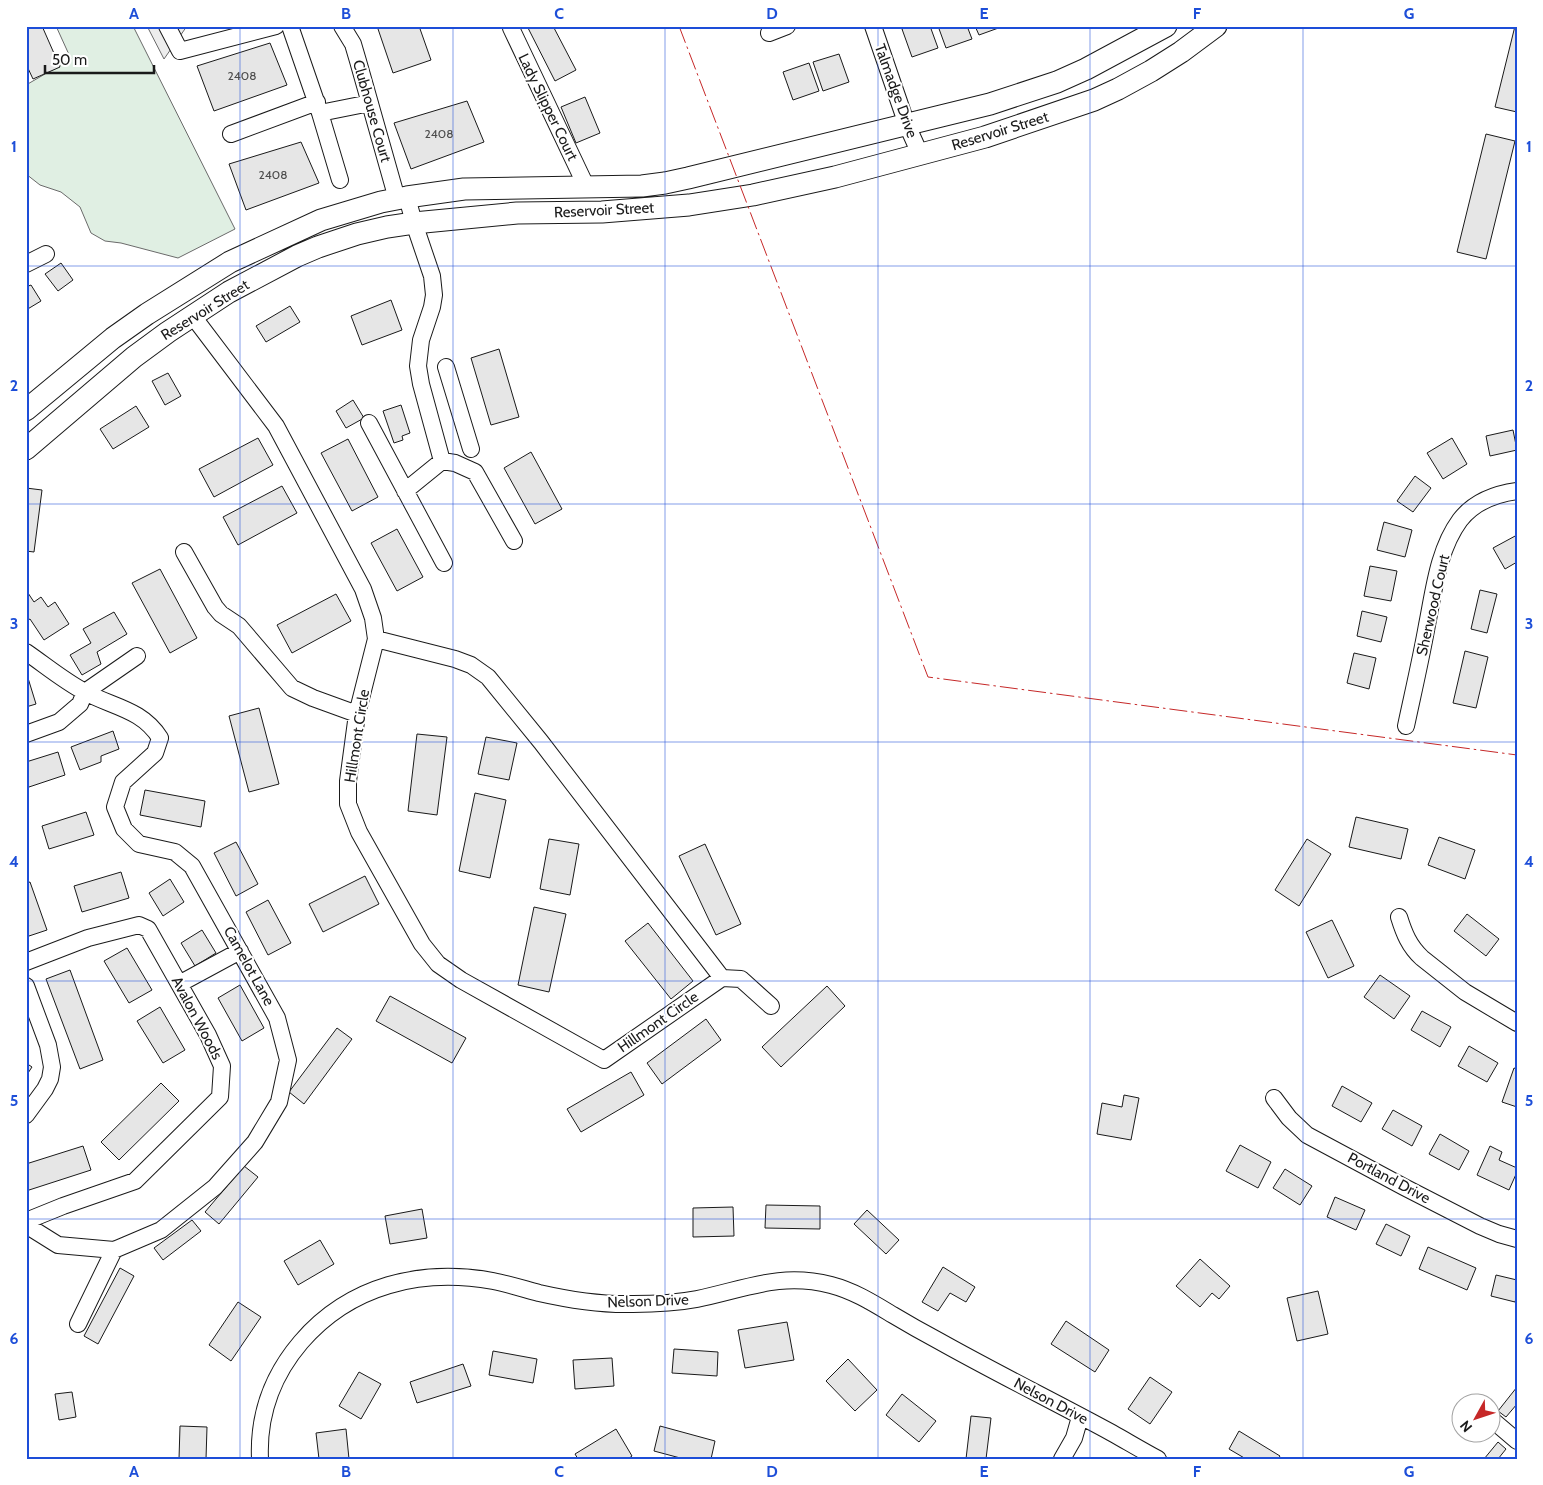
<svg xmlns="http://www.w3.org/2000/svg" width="1543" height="1485" font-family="Cabin,sans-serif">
  <rect width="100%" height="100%" fill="#fff"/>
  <!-- green -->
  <path fill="#e0efe3" stroke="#6a6a6a" d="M56,26h77l102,203 -57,29 -57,-15 -16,-2 -14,-8 -11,-26 -19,-15 -21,-7 -14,-11v-89l45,-26z"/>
  <!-- parking -->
  <path fill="#ededed" stroke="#6a6a6a" d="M147,26h40l-23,33z"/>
  <!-- building -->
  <path fill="#e6e6e6" stroke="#1a1a1a" d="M26,26h16l18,41 -27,12 -7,-15z
    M377,26h42l12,34 -38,13z
    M527,26h26l23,44 -21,11z
    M909,26h21l8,22 -26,9 -10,-28z
    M938,26h29l5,13 -26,9z
    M975,26h29l-25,9z
    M1515,26h2v86l-22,-5z
    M270,43l17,42 -73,26 -17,-45z
    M839,54l10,28 -26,9 -10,-29z
    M809,63l10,28 -26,9 -10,-28z
    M585,97l15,36 -24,10 -15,-36z
    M467,101l17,41 -73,27 -17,-46z
    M1486,134l29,7 -29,118 -29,-7z
    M301,142l18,41 -73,27 -17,-46z
    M61,263l12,17 -15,11 -13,-17z
    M31,285l10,16 -15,9v-23z
    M391,300l11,30 -40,15 -11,-29z
    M290,306l10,16 -34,20 -10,-16z
    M499,349l20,68 -28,8 -20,-67z
    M168,373l13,23 -16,9 -13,-24z
    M353,400l11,18 -18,10 -10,-17z
    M401,405l9,28 -8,3 1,4 -9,3 -11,-32z
    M136,406l13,21 -36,22 -13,-20z
    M1513,430l4,20 -27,6 -4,-20z
    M258,438l15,27 -59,32 -15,-28z
    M1452,438l15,26 -24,15 -16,-26z
    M348,439l30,58 -26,14 -31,-58z
    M531,452l31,57 -27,15 -31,-56z
    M1415,476l16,12 -18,24 -16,-11z
    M282,486l15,27 -59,32 -15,-28z
    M26,488l16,2 -8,62 -8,-1z
    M1384,522l28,8 -7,27 -28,-7z
    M397,529l26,48 -26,14 -26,-48z
    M1517,535v27l-12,7 -12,-21z
    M1370,566l27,5 -6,30 -27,-5z
    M160,569l37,69 -27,15 -38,-70z
    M26,590l8,12 7,-5 7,10 7,-5 14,22 -25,16 -14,-21 -4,2z
    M1480,590l17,4 -10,39 -16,-4z
    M336,594l15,27 -59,32 -15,-28z
    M1362,611l25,6 -6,25 -24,-6z
    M114,612l13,22 -30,18 4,12 -19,11 -12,-20 21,-12 -8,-14z
    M1465,651l23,6 -12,51 -23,-5z
    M1354,653l22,5 -7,31 -22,-6z
    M28,678l8,26 -10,3v-28z
    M259,708l20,76 -30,8 -20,-76z
    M113,731l6,18 -18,7v6l-21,8 -9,-23z
    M417,734l30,3 -10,78 -29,-4z
    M486,737l31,6 -8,37 -31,-6z
    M58,752l7,23 -39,13v-26z
    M145,790l60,11 -4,26 -61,-12z
    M475,793l31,7 -16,78 -31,-7z
    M86,812l8,23 -45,14 -7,-23z
    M1356,817l52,12 -7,30 -52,-12z
    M1439,837l36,13 -10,29 -37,-14z
    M549,839l30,5 -9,51 -30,-6z
    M1307,839l24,15 -32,52 -24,-16z
    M236,842l22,42 -22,12 -22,-43z
    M705,844l36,80 -25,11 -37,-79z
    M121,872l8,26 -47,14 -8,-26z
    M365,876l14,28 -56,28 -14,-28z
    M170,879l14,23 -21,14 -14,-23z
    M30,882l17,48 -21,7v-54z
    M268,900l23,43 -23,12 -22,-43z
    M534,907l32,7 -17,78 -31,-7z
    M1467,914l32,25 -13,17 -32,-25z
    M1332,920l22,46 -26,12 -22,-46z
    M648,923l45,58 -22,18 -46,-58z
    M202,930l14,23 -21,13 -14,-23z
    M127,948l25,42 -23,13 -25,-42z
    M70,970l33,90 -23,9 -34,-90z
    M1380,975l30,21 -16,23 -30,-22z
    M240,985l24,43 -22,13 -24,-43z
    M827,986l18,20 -64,61 -19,-20z
    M390,996l76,42 -14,25 -76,-42z
    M160,1007l25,43 -22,13 -26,-42z
    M1422,1011l29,16 -11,20 -29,-17z
    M706,1019l15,21 -59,44 -15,-21z
    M337,1028l15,11 -48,65 -15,-12z
    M1469,1046l29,17 -11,19 -29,-16z
    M26,1063l6,4 -6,9z
    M1514,1068l3,1v38l-15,-5z
    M631,1072l13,23 -63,37 -14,-23z
    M161,1083l18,18 -60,59 -18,-18z
    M1342,1086l30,17 -11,19 -29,-16z
    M1124,1095l15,3 -8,42 -34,-6 5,-31 20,4z
    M1393,1110l29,16 -10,20 -30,-17z
    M1440,1134l29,17 -10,19 -30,-16z
    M1240,1145l31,17 -13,26 -32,-17z
    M83,1146l8,24 -65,21v-27z
    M1490,1146l12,6 -3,8 18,8v4l-8,18 -32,-15z
    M244,1166l14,11 -39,47 -14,-12z
    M1285,1169l27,17 -12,19 -27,-17z
    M1335,1197l30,13 -9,20 -29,-13z
    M766,1205l54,1v23l-55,-1z
    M733,1207l1,29 -41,1v-29z
    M422,1209l5,29 -37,6 -5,-28z
    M867,1210l32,30 -13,14 -32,-30z
    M192,1220l9,11 -38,29 -9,-12z
    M1386,1224l24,12 -9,20 -25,-12z
    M320,1240l14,24 -36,21 -14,-24z
    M1428,1247l48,21 -9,22 -48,-21z
    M1200,1259l30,27 -11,13 -7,-6 -12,14 -24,-21z
    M943,1267l32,20 -9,15 -16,-9 -12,18 -16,-9z
    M120,1268l14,8 -36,68 -14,-8z
    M1496,1275l21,5v15l-2,7 -24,-6z
    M1318,1291l10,43 -31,7 -10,-43z
    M238,1302l23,15 -30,44 -22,-16z
    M1066,1321l43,29 -14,22 -44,-28z
    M787,1322l7,38 -49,8 -7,-38z
    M674,1349l44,3 -1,24 -45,-3z
    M493,1351l44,8 -4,24 -44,-8z
    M612,1358l2,28 -39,3 -2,-29z
    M848,1359l29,31 -22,21 -29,-30z
    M463,1364l8,22 -54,17 -7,-21z
    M359,1372l22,12 -20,35 -22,-13z
    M1150,1377l22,15 -22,32 -22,-15z
    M1517,1387v17l-11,13 -8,-6z
    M72,1392l4,25 -17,3 -4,-26z
    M902,1394l34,27 -17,21 -33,-27z
    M971,1416l20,2 -5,41h-20z
    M180,1426l27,1 -1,32h-27z
    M660,1426l55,15 -4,18h-27l-30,-8z
    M346,1429l3,30h-30l-3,-26z
    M616,1429l16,27 -4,3h-50l-3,-5z
    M1239,1431l41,25 -2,3h-32l-17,-10z
    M1498,1442l8,7 -8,10h-14z"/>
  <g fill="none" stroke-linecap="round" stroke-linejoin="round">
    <defs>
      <path id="minor" d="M167,26l13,25 96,-25
        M290,26l30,87 20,67
        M342,26l11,18 5,17 39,138
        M873,26l34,99 13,29
        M511,28l75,158
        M769,33l18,-7
        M320,113l50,-10
        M231,134l86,-32
        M26,264l20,-10
        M192,315l84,111 87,163 10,29 3,21 -19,75 -9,67v23l11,28 63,112 16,20 23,16 143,80 118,-82 -181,-236 -53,-65 -17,-12 -16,-6 -79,-20
        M446,367l25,82
        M369,423l75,140
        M442,461l13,2 20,9 39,69
        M405,491l37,-30 -21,-77 -3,-18 3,-26 11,-33 2,-12 -2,-19 -18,-53 -7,-26
        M184,552l31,55 6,7 18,12 53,62 21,10 44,16
        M26,652c19,13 38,29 59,40 27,15 57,17 75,46l-5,15 -32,29 -8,25 9,22 15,15 36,8 17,14 85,152 11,42 -9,42 -24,40 -40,45 -54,43 -47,20 -56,-5 -32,-20
        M1406,726c7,-33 15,-67 21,-101 7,-35 11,-75 33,-105 14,-18 35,-26 57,-29
        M26,734l33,-12 21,-18 5,-12 52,-36
        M1399,917c5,16 10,29 23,41l43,34 52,31
        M26,962l62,-24 51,-13 9,4 60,106 14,31 -2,31 -85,84 -72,25 -37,15
        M722,978l19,1 30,27
        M179,984l61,-33
        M26,986l22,59 4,22 -2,12 -5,10 -19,26
        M1274,1098l15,20 18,17 97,52 76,39 19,8 18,5
        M78,1324l36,-74
        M1490,1418l27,23
        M260,1459c-2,-44 12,-83 41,-117 49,-57 120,-74 192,-61 15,3 31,8 46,12 31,7 63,12 94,11 22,0 43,-1 64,-5 49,-10 83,-27 134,-14 23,6 42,18 62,30 15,9 31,18 46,26 57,32 116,61 173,92 16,9 31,18 46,26
        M1062,1459l12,-21 6,-21"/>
      <path id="major" d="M26,410l87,-72 34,-24 83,-52 91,-42 60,-18 26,-5 57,-8 178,-3 23,-3 23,-5 302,-74 67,-22 29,-13 80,-43
        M26,449l108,-92 34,-25 61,-40 68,-36 21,-9 39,-13 30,-7 27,-4 103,-10 85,-1 87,-7 64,-10 82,-18 150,-40 109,-37 24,-11 33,-18 30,-19 35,-26"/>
    </defs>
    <!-- minor casing -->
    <use href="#minor" stroke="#1a1a1a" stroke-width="18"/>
    <!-- major casing -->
    <use href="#major" stroke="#1a1a1a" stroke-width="23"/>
    <!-- minor -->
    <use href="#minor" stroke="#fff" stroke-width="16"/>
    <!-- major -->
    <use href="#major" stroke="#fff" stroke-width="21"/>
    <!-- power -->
    <path stroke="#c62828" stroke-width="1" stroke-dasharray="18 4 2.5 4" stroke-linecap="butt" d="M679,26l249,651 589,78"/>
  </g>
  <!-- grid -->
  <path fill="none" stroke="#1d4ed8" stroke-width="1" stroke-opacity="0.55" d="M240,26v1433M453,26v1433M665,26v1433M878,26v1433M1090,26v1433M1303,26v1433M26,266h1491M26,504h1491M26,742h1491M26,981h1491M26,1219h1491"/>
  <g text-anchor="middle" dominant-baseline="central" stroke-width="4" stroke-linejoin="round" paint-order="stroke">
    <!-- number labels -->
    <g font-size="12" fill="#4d4d4d">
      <text x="242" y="75">2408</text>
      <text x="439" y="133">2408</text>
      <text x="273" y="174">2408</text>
    </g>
    <!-- street labels -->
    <g font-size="15" fill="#1a1a1a" stroke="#fff">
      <text transform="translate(896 91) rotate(70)">Talmadge Drive</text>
      <text transform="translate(548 107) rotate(64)">Lady Slipper Court</text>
      <text transform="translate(372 111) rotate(74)">Clubhouse Court</text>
      <text transform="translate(1000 131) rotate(-17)">Reservoir Street</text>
      <text transform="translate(604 210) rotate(-3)">Reservoir Street</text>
      <text transform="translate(205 310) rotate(-32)">Reservoir Street</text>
      <text transform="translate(1433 605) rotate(-77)">Sherwood Court</text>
      <text transform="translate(357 736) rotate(-81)">Hillmont Circle</text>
      <text transform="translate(249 966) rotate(61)">Camelot Lane</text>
      <text transform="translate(197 1018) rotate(62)">Avalon Woods</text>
      <text transform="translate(658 1022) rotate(-35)">Hillmont Circle</text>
      <text transform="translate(1389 1178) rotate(28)">Portland Drive</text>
      <text transform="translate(648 1301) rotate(-2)">Nelson Drive</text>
      <text transform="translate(1051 1401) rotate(28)">Nelson Drive</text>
    </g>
  </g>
  <!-- border -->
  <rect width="1543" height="1485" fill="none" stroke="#ffffff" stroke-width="55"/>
  <!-- north arrow -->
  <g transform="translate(1476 1418) rotate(230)"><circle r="24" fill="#ffffff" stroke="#a3a3a3"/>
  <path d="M0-4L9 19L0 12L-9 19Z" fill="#c62828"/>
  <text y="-8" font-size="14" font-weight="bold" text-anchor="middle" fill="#1a1a1a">N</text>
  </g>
  <!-- scale -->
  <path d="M45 65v8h109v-8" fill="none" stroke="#1a1a1a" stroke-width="2.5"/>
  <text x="52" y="65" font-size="15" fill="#1a1a1a" stroke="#ffffff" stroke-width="4" paint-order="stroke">50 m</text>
  <rect x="28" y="28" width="1488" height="1430" fill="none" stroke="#1d4ed8" stroke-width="2"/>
  <g font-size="16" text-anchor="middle" font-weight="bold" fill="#1d4ed8">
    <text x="134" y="19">A</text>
    <text x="346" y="19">B</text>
    <text x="559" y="19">C</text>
    <text x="772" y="19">D</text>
    <text x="984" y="19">E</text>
    <text x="1197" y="19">F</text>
    <text x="1409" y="19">G</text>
    <text x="14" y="152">1</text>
    <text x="1529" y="152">1</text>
    <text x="14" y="391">2</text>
    <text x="1529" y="391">2</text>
    <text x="14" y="629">3</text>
    <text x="1529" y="629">3</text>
    <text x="14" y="867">4</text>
    <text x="1529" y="867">4</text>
    <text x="14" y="1106">5</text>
    <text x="1529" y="1106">5</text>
    <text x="14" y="1344">6</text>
    <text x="1529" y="1344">6</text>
    <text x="134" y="1477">A</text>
    <text x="346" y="1477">B</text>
    <text x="559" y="1477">C</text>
    <text x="772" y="1477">D</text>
    <text x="984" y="1477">E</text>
    <text x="1197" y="1477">F</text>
    <text x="1409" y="1477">G</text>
  </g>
</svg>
